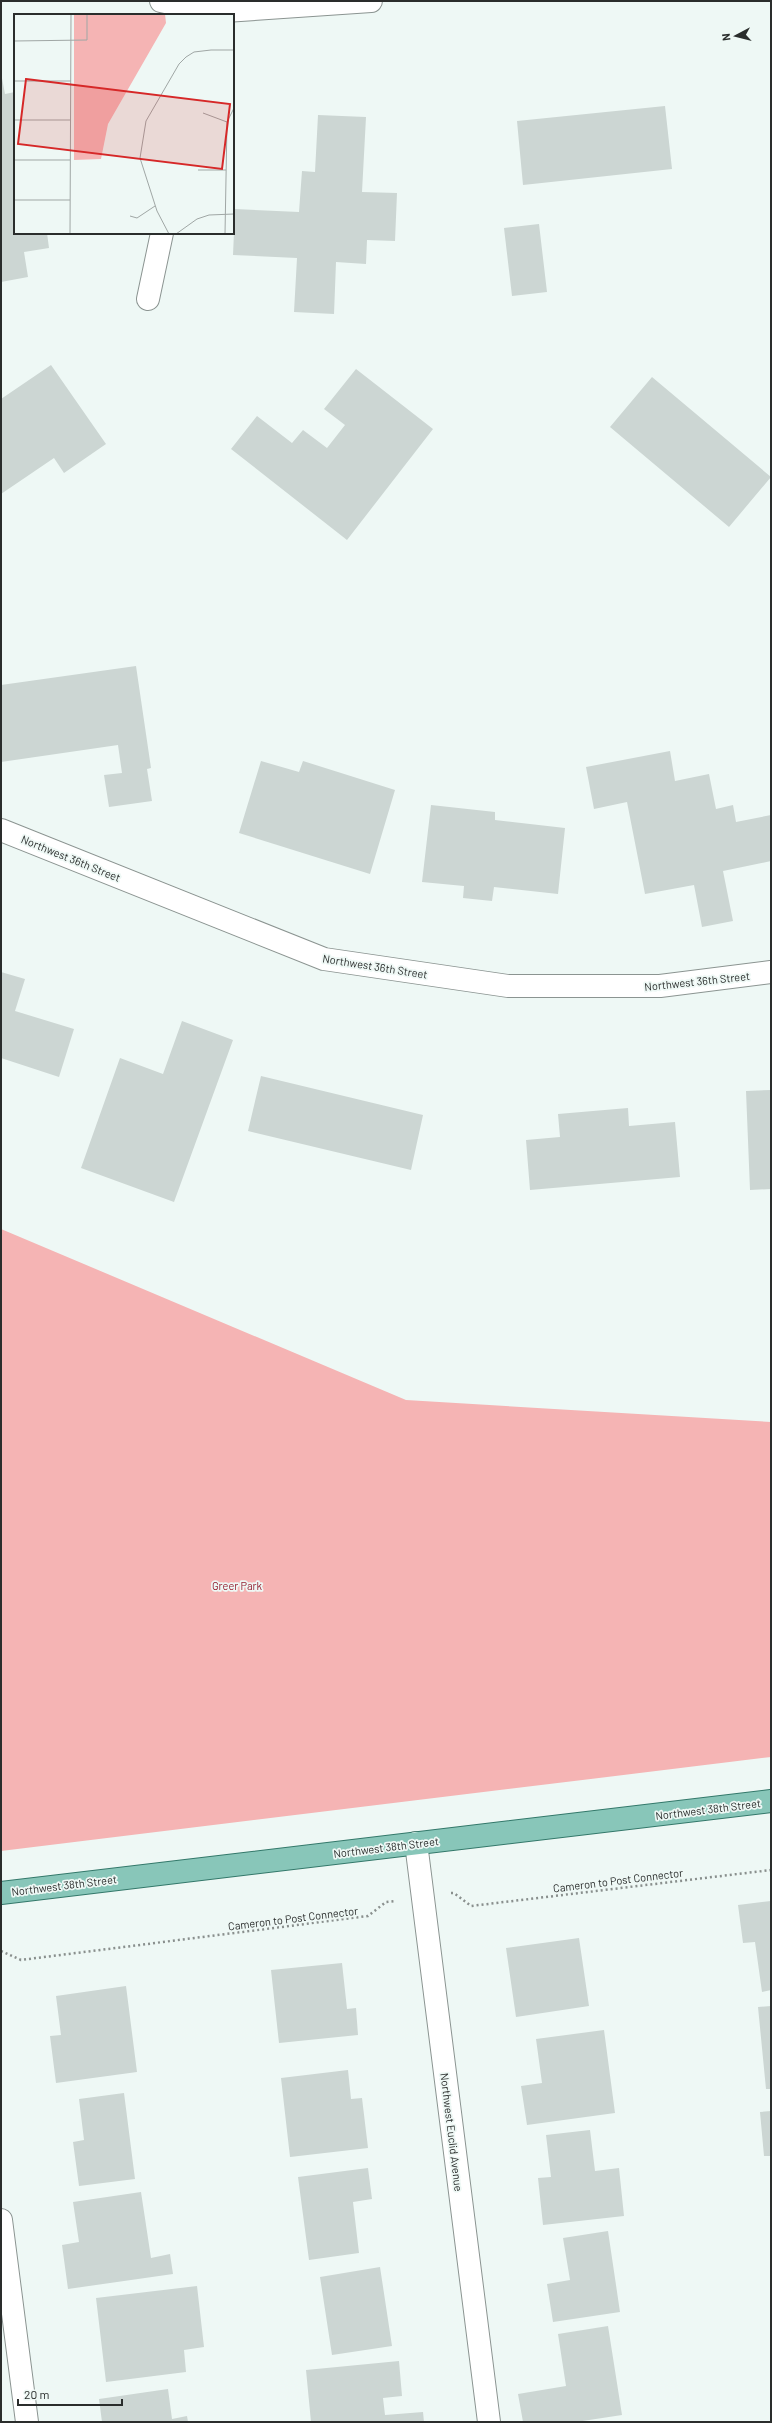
<svg xmlns="http://www.w3.org/2000/svg" width="772" height="2423" font-family="Barlow,sans-serif">
  <rect width="100%" height="100%" fill="#eef8f5"/>
  <!-- green -->
  <path fill="#f5b4b4" d="M1,1229l405,171 365,22v335l-770,94z"/>
  <!-- building -->
  <path fill="#ccd6d3" d="M1,73l4,21 10,-2v141h32l2,15 -25,4 4,25 -27,5z
    M665,106l7,63 -149,16 -6,-64z
    M318,115l48,2 -4,75 35,1 -2,48 -28,-1 -1,24 -30,-2 -2,52 -40,-2 3,-54 -64,-3 2,-46 64,3 3,-41 13,1z
    M539,224l8,68 -35,4 -8,-68z
    M51,365l55,79 -42,29 -10,-15 -53,36v-95z
    M356,369l77,60 -86,111 -116,-91 26,-33 35,27 11,-13 24,18 18,-23 -21,-16z
    M652,377l119,100 -42,50 -119,-100z
    M136,666l15,102 -4,1 5,32 -43,6 -5,-32 18,-2 -4,-28 -117,17v-77z
    M670,751l5,30 34,-7 7,35 17,-4 3,17 35,-7v46l-48,10 10,50 -31,6 -8,-42 -49,9 -18,-92 -33,7 -8,-42z
    M261,761l38,11 4,-11 92,29 -25,84 -131,-41z
    M431,805l64,7v8l70,8 -7,66 -64,-7 -2,14 -29,-3 1,-12 -42,-4z
    M1,972l24,7 -10,32 59,18 -15,48 -58,-19z
    M182,1021l51,19 -59,162 -93,-34 39,-110 43,16z
    M261,1076l162,39 -12,55 -163,-39z
    M771,1090v99l-21,1 -4,-99z
    M628,1108l1,18 46,-4 5,55 -150,13 -4,-50 34,-3 -2,-23z
    M771,1901v89l-9,2 -7,-50 -12,1 -5,-38z
    M579,1938l10,68 -73,11 -10,-69z
    M342,1963l5,46 9,-1 2,27 -79,8 -8,-73z
    M126,1986l11,86 -81,11 -6,-47 11,-1 -5,-39z
    M771,2006v83h-5l-8,-82z
    M604,2030l11,83 -88,12 -6,-39 21,-3 -6,-44z
    M348,2070l3,29 11,-1 6,50 -78,9 -9,-79z
    M124,2093l11,86 -56,7 -6,-44 11,-2 -5,-41z
    M771,2111v49h-1v-4h-6l-4,-44z
    M590,2130l5,41 24,-3 5,48 -81,9 -5,-47 13,-1 -5,-42z
    M368,2168l4,31 -19,3 6,51 -50,7 -11,-83z
    M141,2192l10,66 19,-4 3,20 -105,15 -6,-44 17,-3 -6,-40z
    M608,2231l12,81 -67,10 -6,-38 23,-4 -7,-42z
    M380,2267l12,79 -60,9 -12,-78z
    M197,2286l7,61 -20,3 2,22 -80,10 -10,-84z
    M608,2326l14,89 -46,7h-53l-5,-28 48,-8 -8,-52z
    M399,2361l3,35 -19,2 2,17 38,-3 1,10h-113l-5,-52z
    M168,2389l4,30 15,-3 1,6h-86l-3,-23z"/>
  <g fill="none" stroke-linecap="round" stroke-linejoin="round">
    <defs>
      <path id="minor" d="M161,1l49,11 161,-11
        M148,299l14,-66
        M1,830l323,129 184,27h152l111,-14
        M416,1843l73,579
        M1,2220l26,202"/>
      <path id="major" d="M1,1893l770,-92"/>
    </defs>
    <!-- minor casing -->
    <use href="#minor" stroke="#8b9491" stroke-width="24"/>
    <!-- major casing -->
    <use href="#major" stroke="#33786a" stroke-width="24"/>
    <!-- path -->
    <path stroke="#898f8d" stroke-width="2.5" stroke-dasharray="2 3" stroke-linecap="butt" d="M451,1893h3l17,13 300,-36
      M1,1951l20,9 347,-44 18,-14 9,-1"/>
    <!-- minor -->
    <use href="#minor" stroke="#fff" stroke-width="22"/>
    <!-- major -->
    <use href="#major" stroke="#88c6b9" stroke-width="22"/>
  </g>
  <g text-anchor="middle" dominant-baseline="central" stroke-width="3.5" stroke-linejoin="round" paint-order="stroke">
    <!-- street labels -->
    <g font-size="11" fill="#2a2d2c" stroke="#eef8f5">
      <text transform="translate(71 858) rotate(22)">Northwest 36th Street</text>
      <text transform="translate(375 966) rotate(9)">Northwest 36th Street</text>
      <text transform="translate(697 981) rotate(-6)">Northwest 36th Street</text>
      <text transform="translate(708 1809) rotate(-7)">Northwest 38th Street</text>
      <text transform="translate(386 1847) rotate(-7)">Northwest 38th Street</text>
      <text transform="translate(618 1880) rotate(-7)">Cameron to Post Connector</text>
      <text transform="translate(64 1885) rotate(-7)">Northwest 38th Street</text>
      <text transform="translate(293 1918) rotate(-7)">Cameron to Post Connector</text>
      <text transform="translate(452 2132) rotate(83)">Northwest Euclid Avenue</text>
    </g>
    <!-- park labels -->
    <g font-size="11" fill="#941f31" stroke="#eef8f5">
      <text x="237" y="1585">Greer Park</text>
    </g>
  </g>
  <!-- overview -->
  <g transform="translate(14 14)">
    <rect width="220" height="220" fill="#eef8f5"/>
    <path d="M60,0h91l1,9 -58,101 -7,35 -27,1z" fill="#f5b4b4"/>
    <path fill="none" stroke="#a0a7a5" stroke-width="1" d="M0,27l73,-1v-26M0,67h57M189,99l24,9M0,106h57M0,146h56M184,156h28M0,186h56M116,202l7,2 18,-12M56,220l1,-220M155,220l-12,-23 -17,-53 6,-37 33,-57 7,-7 8,-5 17,-2h23M162,220l21,-15 12,-4 25,-1M211,220l2,-112 7,-14"/>
    <path fill="#d62828" fill-opacity="0.15" stroke="#d62828" stroke-width="2" d="M12,65l204,25 -8,65 -204,-25z"/>
    <rect width="220" height="220" fill="none" stroke="#2a2d2c" stroke-width="2"/>
  </g>
  <!-- border -->
  <rect width="772" height="2423" fill="none" stroke="#2a2d2c" stroke-width="4"/>
  <!-- north arrow -->
  <g transform="translate(736 36) rotate(263)" stroke="#eef8f5" stroke-width="3" paint-order="stroke">
  <path d="M0-3L7 15L0 10L-7 15Z" fill="#2a2d2c"/>
  <text y="-6" font-size="11" font-weight="bold" text-anchor="middle" fill="#2a2d2c">N</text>
  </g>
  <!-- scale -->
  <path d="M18 2399v6h104v-6" fill="none" stroke="#2a2d2c" stroke-width="2"/>
  <text x="24" y="2399" font-size="12" fill="#2a2d2c" stroke="#eef8f5" stroke-width="3" paint-order="stroke">20 m</text>
</svg>
